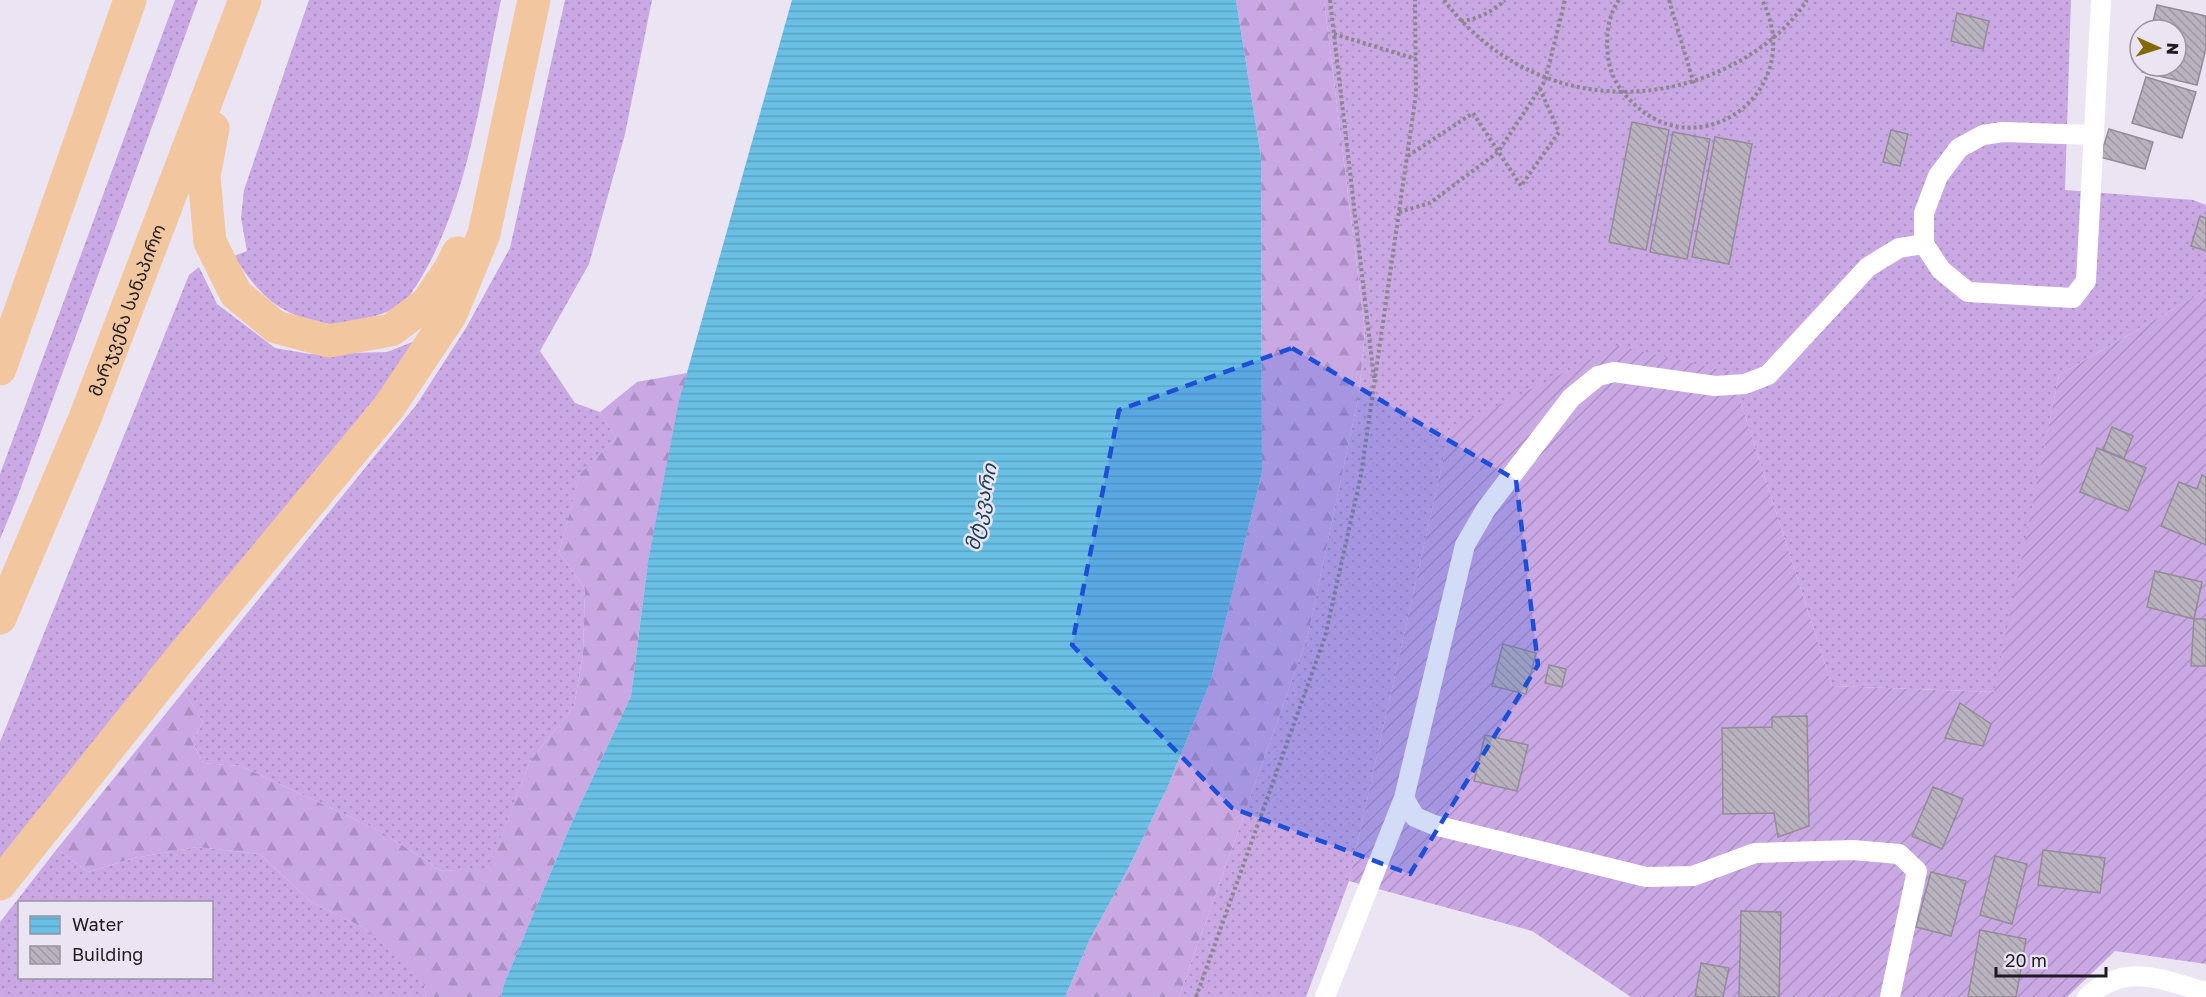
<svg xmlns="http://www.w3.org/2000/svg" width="2206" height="997" font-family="'Golos Text','Noto Sans Georgian',sans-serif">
  <defs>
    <pattern id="grass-dots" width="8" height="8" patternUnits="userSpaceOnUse" patternTransform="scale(1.5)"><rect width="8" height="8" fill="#c9a8e4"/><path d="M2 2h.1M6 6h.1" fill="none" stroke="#ac90c3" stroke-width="1.8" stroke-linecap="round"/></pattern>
    <pattern id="forest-firs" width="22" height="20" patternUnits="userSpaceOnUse" patternTransform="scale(1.5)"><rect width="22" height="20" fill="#c9a8e4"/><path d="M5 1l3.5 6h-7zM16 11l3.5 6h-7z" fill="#ac90c3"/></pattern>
    <pattern id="garden-furrows" width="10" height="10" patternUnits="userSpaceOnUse" patternTransform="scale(1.5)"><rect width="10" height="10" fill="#c9a8e4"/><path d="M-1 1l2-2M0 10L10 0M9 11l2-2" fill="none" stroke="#ac90c3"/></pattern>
    <pattern id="water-rules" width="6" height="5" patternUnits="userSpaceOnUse" patternTransform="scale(1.5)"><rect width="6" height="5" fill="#6abfe4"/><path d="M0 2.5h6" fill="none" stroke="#5ba4c3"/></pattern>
    <pattern id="building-back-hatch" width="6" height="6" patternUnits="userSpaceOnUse" patternTransform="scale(1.5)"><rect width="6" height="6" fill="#b9b2bf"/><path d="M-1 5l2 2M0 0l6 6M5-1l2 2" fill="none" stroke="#9f98a4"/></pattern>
  </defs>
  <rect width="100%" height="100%" fill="#ebe4f2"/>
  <!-- grass -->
  <path fill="url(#grass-dots)" fill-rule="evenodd" d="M175,0h23l-181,498 -17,41v-65z
    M309,0h192c-20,92 -33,206 -85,286 -4,5 -8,14 -13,18 -14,10 -58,22 -74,20 -49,-8 -69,-27 -95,-68l13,-5 -6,-33 3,-28z
    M565,0h87l-27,134 -36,130 -49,87 35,52 25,9 16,26 -36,37 -21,77 26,37 -2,65 -9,52 -44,55 -41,108 -47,2 -62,-40 -139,-65 -38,-3 -11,-22 11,-19 -19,-31 233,-287 49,-76 44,-80z
    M1324,0h747l-6,190 128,10 13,5v85l-147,85 -64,317 -163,-6 -101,-314 -281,57 -101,452 -43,116h-127l129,-362 51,-241 6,-62z
    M199,267l18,37 58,44 35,6 77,-2 28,-11 3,4 -185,228 -233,297v-128l189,-467z
    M197,847l63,7 51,48 51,25 61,48 3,22h-426v-75l57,-73 31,23 46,-14zM20,902h192v76h-192z"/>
  <!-- forest -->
  <path fill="url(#forest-firs)" d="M1236,0h88l41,332 -6,62 -51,241 -129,362h-114l25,-58 39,-72 39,-81 43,-106 51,-208 -1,-315z
    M687,373l-39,188 -17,135 -60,128 -67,160 -3,13h-75l-4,-22 -60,-48 -51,-25 -51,-48 -63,-7 -63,11 -46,14 -31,-23 127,-158 19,31 -11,19 11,22 38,3 139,65 62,40 47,-3 41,-107 44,-55 9,-52 2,-65 -26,-37 21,-78 36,-36 -16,-26 37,-30z"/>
  <!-- garden -->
  <path fill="url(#garden-furrows)" d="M2206,290v674l-91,-13 -48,46h-436l-99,-66 -183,-50 101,-452 168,-83 113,26 101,314 162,6 65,-317z"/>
  <!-- water -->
  <path fill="url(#water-rules)" d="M792,0h444l25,157 1,315 -51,208 -43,106 -39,81 -39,72 -25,58h-564l3,-13 67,-160 60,-128 17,-135 31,-160z"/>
  <!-- building -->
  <path fill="url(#building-back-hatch)" stroke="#938c98" stroke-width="1.5" d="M2157,5l49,11v32l-9,37 -55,-13 1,-6h33v-36h-25z
    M1957,13l32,8 -6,28 -32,-8z
    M2146,77l50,15 -14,46 -50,-15z
    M1632,122l37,8 -23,120 -37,-8z
    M2109,129l44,13 -8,27 -45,-12z
    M1891,130l17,4 -8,32 -17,-4z
    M1673,132l37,7 -23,120 -37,-7z
    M1715,137l37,7 -23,120 -37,-7z
    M2200,216l6,2v33l-15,-5z
    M2112,427l21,9 -9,22 -21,-8z
    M2097,448l49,20 -18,43 -48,-19z
    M2202,475l4,2v68l-45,-19 18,-44 18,7z
    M2155,571l47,11 -8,37 -47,-12z
    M2194,619h12v47h-15z
    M1503,644l33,9 -10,41 -34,-8z
    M1549,665l17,4 -4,18 -17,-4z
    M1960,703l31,21 -8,22 -38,-8z
    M1807,716l2,110 -31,11 -4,-24 -51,1 -1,-86 50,-1v-10z
    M1485,735l43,10 -11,46 -43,-10z
    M1933,787l30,12 -21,50 -30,-13z
    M2043,850l62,8 -5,35 -62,-8z
    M1995,856l32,8 -15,60 -32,-9z
    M1931,872l35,9 -15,55 -35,-9z
    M1741,911l40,1 -2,85h-40z
    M1980,930l46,9 -10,58h-48z
    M1701,963l28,5 -6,29h-28z"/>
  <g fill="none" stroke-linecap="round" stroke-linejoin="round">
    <!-- path -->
    <path stroke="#8b8690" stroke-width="4" stroke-dasharray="3 3" stroke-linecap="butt" d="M1330,0l44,378
      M1444,0c67,89 180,116 280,69 32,-15 64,-39 83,-69
      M1619,0c-12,17 -13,37 -11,57 2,17 10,31 22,43 68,72 179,-9 132,-100
      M1669,0l25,84
      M1461,21c16,-1 32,-10 44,-21
      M1334,34l82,25
      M1408,156l65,-43 48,73 38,-54 -19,-43
      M1399,212l31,-9 68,-51 47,-71 20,-81
      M1196,997l129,-360 36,-162 55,-381 -1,-94"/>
    <!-- lane -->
    <path stroke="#fff" stroke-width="20" d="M2094,135l-91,-3 -20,3 -24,13 -21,28 -14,37v31l17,26 27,22 105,6 13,-17 15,-281
      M1325,997l79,-199
      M1890,997l27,-126 -18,-17 -46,-4 -98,3 -62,23 -47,1 -212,-52 -19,-8 -11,-19 61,-253 21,-36 85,-111 27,-22 16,-4 101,14 30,-2 23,-9 100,-108 31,-19 25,-4
      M2087,997c39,-36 75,-17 119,-5"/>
    <!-- highway -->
    <g stroke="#f2c7a0" stroke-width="33">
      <path d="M213,128l-9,49 6,65 26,52 40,33 53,14 62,-11 36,-27 23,-34 8,-16"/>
      <path d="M0,369l130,-369"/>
      <path id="s1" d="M0,618l85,-200 160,-418"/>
      <path d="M0,884l179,-224 210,-253 62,-93 33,-80 50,-234"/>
    </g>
  </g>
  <!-- marked area -->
  <path fill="#1d4ed8" fill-opacity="0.2" stroke="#1d4ed8" stroke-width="4.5" stroke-dasharray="12 8" stroke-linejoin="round" d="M1292,348l224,132 22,185 -128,209 -178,-66 -160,-163 47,-235z"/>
  <g text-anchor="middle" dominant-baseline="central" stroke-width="5" stroke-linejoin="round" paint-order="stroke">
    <!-- street labels -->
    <g font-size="18" fill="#1d1b20" stroke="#ebe4f2">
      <text stroke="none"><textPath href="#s1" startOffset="333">მარჯვენა სანაპირო</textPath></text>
    </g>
    <!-- water labels -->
    <g font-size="20" font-style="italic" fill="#1b4252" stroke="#ebe4f2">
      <text transform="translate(980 507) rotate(-78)">მტკვარი</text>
    </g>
  </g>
  <!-- legend -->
  <rect x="18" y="901" width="195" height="78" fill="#ebe4f2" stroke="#99949e" stroke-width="1.5"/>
  <rect x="30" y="916" width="30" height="18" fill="url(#water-rules)" stroke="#99949e" stroke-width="1.5"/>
  <text x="72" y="931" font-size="18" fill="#1d1b20">Water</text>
  <rect x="30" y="946" width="30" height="18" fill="url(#building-back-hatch)" stroke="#99949e" stroke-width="1.5"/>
  <text x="72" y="961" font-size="18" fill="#1d1b20">Building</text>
  <!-- north arrow -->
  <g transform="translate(2158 48) rotate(93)"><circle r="28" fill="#ebe4f2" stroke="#99949e" stroke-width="1.5"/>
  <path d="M0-4.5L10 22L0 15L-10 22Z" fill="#846a05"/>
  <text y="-9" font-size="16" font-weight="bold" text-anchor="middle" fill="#1d1b20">N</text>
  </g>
  <!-- scale -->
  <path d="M1996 967v9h110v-9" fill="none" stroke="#1d1b20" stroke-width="3"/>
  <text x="2005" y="967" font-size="18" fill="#1d1b20" stroke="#ebe4f2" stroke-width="4.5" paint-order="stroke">20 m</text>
</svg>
